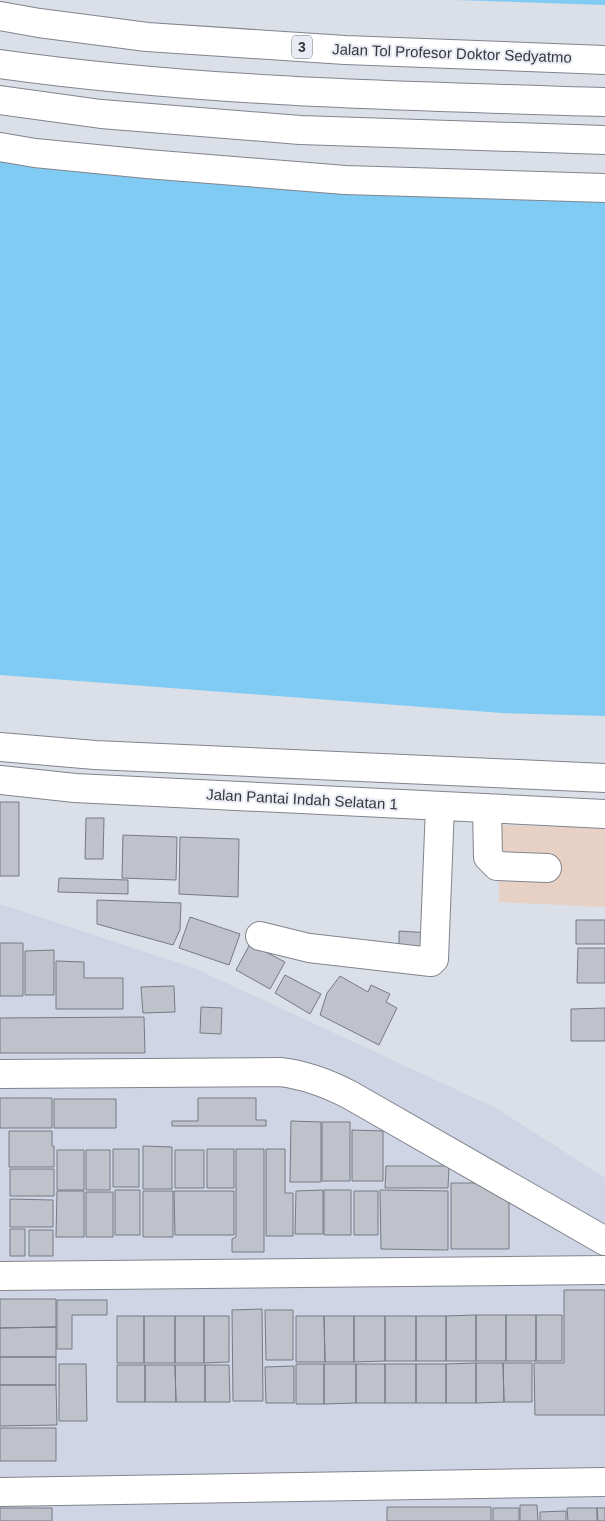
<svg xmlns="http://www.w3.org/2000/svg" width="605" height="1521" font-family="Arial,sans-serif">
  <rect width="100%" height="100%" fill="#dbdfe8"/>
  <!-- commercial -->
  <path fill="#e6d1c4" d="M500,825l105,3v79l-106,-5z"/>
  <!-- built -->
  <path fill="#cfd5e5" d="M0,904l194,64 302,140 109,70v343h-605z"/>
  <!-- water -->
  <path fill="#80cbf4" d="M456,0h149v5z
    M0,159l39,9 248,18 318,9v521l-103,-3 -502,-38z"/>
  <!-- building -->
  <path fill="#bfc2cb" stroke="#767a82" d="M0,802h19v74h-19z
    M86,818h18l-1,41h-18z
    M123,835l54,2 -1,43 -54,-2z
    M180,837l59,2 -1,58 -59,-3z
    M59,878l69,2v14l-70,-2z
    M97,900l84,3 -1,27 -7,15 -76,-21z
    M190,917l50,17 -11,31 -50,-17z
    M576,920h29v24h-29z
    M399,931l32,2v24l-32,-2z
    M0,943h23v53h-23z
    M250,944l35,18 -15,27 -34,-19z
    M578,948h27v35h-28z
    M54,950v45h-29v-44z
    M56,961l28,1v16h39v31h-67z
    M285,975l36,19 -11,20 -35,-21z
    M340,976l28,16 3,-7 19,9 -4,8 11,6 -18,37 -59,-30 7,-22z
    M174,986l1,26 -32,1 -2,-26z
    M201,1007l21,1 -1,26 -21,-1z
    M605,1008v33h-34v-32z
    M144,1017l1,36h-145v-35z
    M0,1098h52v30h-52z
    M198,1098h58v22h10v6h-94v-5h26z
    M54,1099h62v29h-62z
    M291,1121l30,1v60h-31z
    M322,1122h28v59h-28z
    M352,1130l31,1v50h-31z
    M9,1131h43v15h2v21h-45z
    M143,1146l29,1v42h-29z
    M113,1149h26v38h-26z
    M207,1149h27v39h-27z
    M236,1149h28v103h-32v-13l4,-2z
    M266,1149h19v44h8v43h-27z
    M57,1150h27v40h-27z
    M86,1150h24v40h-24z
    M175,1150h29v38h-29z
    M386,1166h63l-1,22h-63z
    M10,1169h44v27h-44z
    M451,1183h32l26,15v51h-58z
    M115,1190h25v45h-25z
    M323,1190v44h-28l1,-43z
    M324,1190h27v45h-27z
    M380,1190l68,1v59l-67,-1z
    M57,1191h27v46h-28z
    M143,1191h30v46h-30z
    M174,1191h60v44h-59z
    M354,1191h24v44h-24z
    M86,1192h27v45h-27z
    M10,1199l43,1v27h-43z
    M10,1229h15v27h-15z
    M29,1230h24v26h-24z
    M564,1290h41v125h-70l-1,-52h30z
    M0,1299h56v28l-56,1z
    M57,1300h50v15h-35v34h-15z
    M262,1309l1,92h-30l-1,-91z
    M265,1310h28v50h-27z
    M476,1315h30v46h-30z
    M476,1315v46h-30v-45z
    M506,1315h30v46h-30z
    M536,1315h26v46h-26z
    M117,1316h27v47h-27z
    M144,1316h31v47h-31z
    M175,1316h29v47h-29z
    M204,1316h25v46l-25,1z
    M296,1316h28l1,46h-29z
    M324,1316h30v46h-29z
    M354,1316h31v45l-31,1z
    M385,1316h31v45h-31z
    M416,1316h30v45h-30z
    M56,1327v30h-56v-29z
    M0,1357h56v28h-56z
    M476,1363h27l1,39 -28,1z
    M476,1363v40h-30v-39z
    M503,1363h29v39h-28z
    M59,1364h27l1,57h-28z
    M296,1364h28v40h-28z
    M324,1364h32v39l-32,1z
    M356,1364h29v39h-29z
    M385,1364h31v39h-31z
    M416,1364h30v39h-30z
    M117,1365h28v37h-28z
    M145,1365h30l1,37h-31z
    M175,1365h30v37h-29z
    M205,1365h24l1,37h-25z
    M294,1366v37h-28l-1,-36z
    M0,1385h56l1,40 -57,1z
    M0,1428h56v33h-56z
    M520,1505h17l1,16h-18z
    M387,1507h104v14h-104z
    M0,1508h52v13h-52z
    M493,1508h26v13h-26z
    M567,1508h30v13h-29z
    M597,1508h8v13h-7z
    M566,1511v10h-26v-9z"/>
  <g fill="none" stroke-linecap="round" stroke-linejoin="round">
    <defs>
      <path id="minor" d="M0,747l95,8 510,23
        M0,780l75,8 530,26
        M487,808l1,49 9,9 50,2
        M260,936l49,12 122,14 3,-3 6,-153
        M0,1074l280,-2c26,3 47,11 70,23l255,146
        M0,1276l605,-6
        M0,1492l605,-10"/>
      <path id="highway" d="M0,16l39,7 108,14 198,13 260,10
        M0,64c201,28 403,32 605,38
        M0,100l101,14 199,16 305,10
        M0,147l35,6 112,11 198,16 260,8"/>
    </defs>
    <!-- minor casing -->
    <use href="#minor" stroke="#81848c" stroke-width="30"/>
    <!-- highway casing -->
    <use href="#highway" stroke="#81848c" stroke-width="30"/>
    <!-- minor -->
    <use href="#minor" stroke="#fff" stroke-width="28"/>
    <!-- highway -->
    <use href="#highway" stroke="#fff" stroke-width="28"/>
  </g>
  <g text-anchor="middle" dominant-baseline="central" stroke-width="4" stroke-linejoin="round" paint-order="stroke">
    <!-- shield labels -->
    <rect fill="#e9ecf5" stroke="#6c6e74" stroke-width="1" x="292" y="35.5" width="20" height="23" rx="4"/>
    <g font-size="14" font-weight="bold" fill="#37383c">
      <text x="302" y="47">3</text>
    </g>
    <!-- street labels -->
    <g font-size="15" fill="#37383c" stroke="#e9ecf5">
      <text transform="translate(452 53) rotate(2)">Jalan Tol Profesor Doktor Sedyatmo</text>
      <text transform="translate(302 799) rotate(3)">Jalan Pantai Indah Selatan 1</text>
    </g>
  </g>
</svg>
